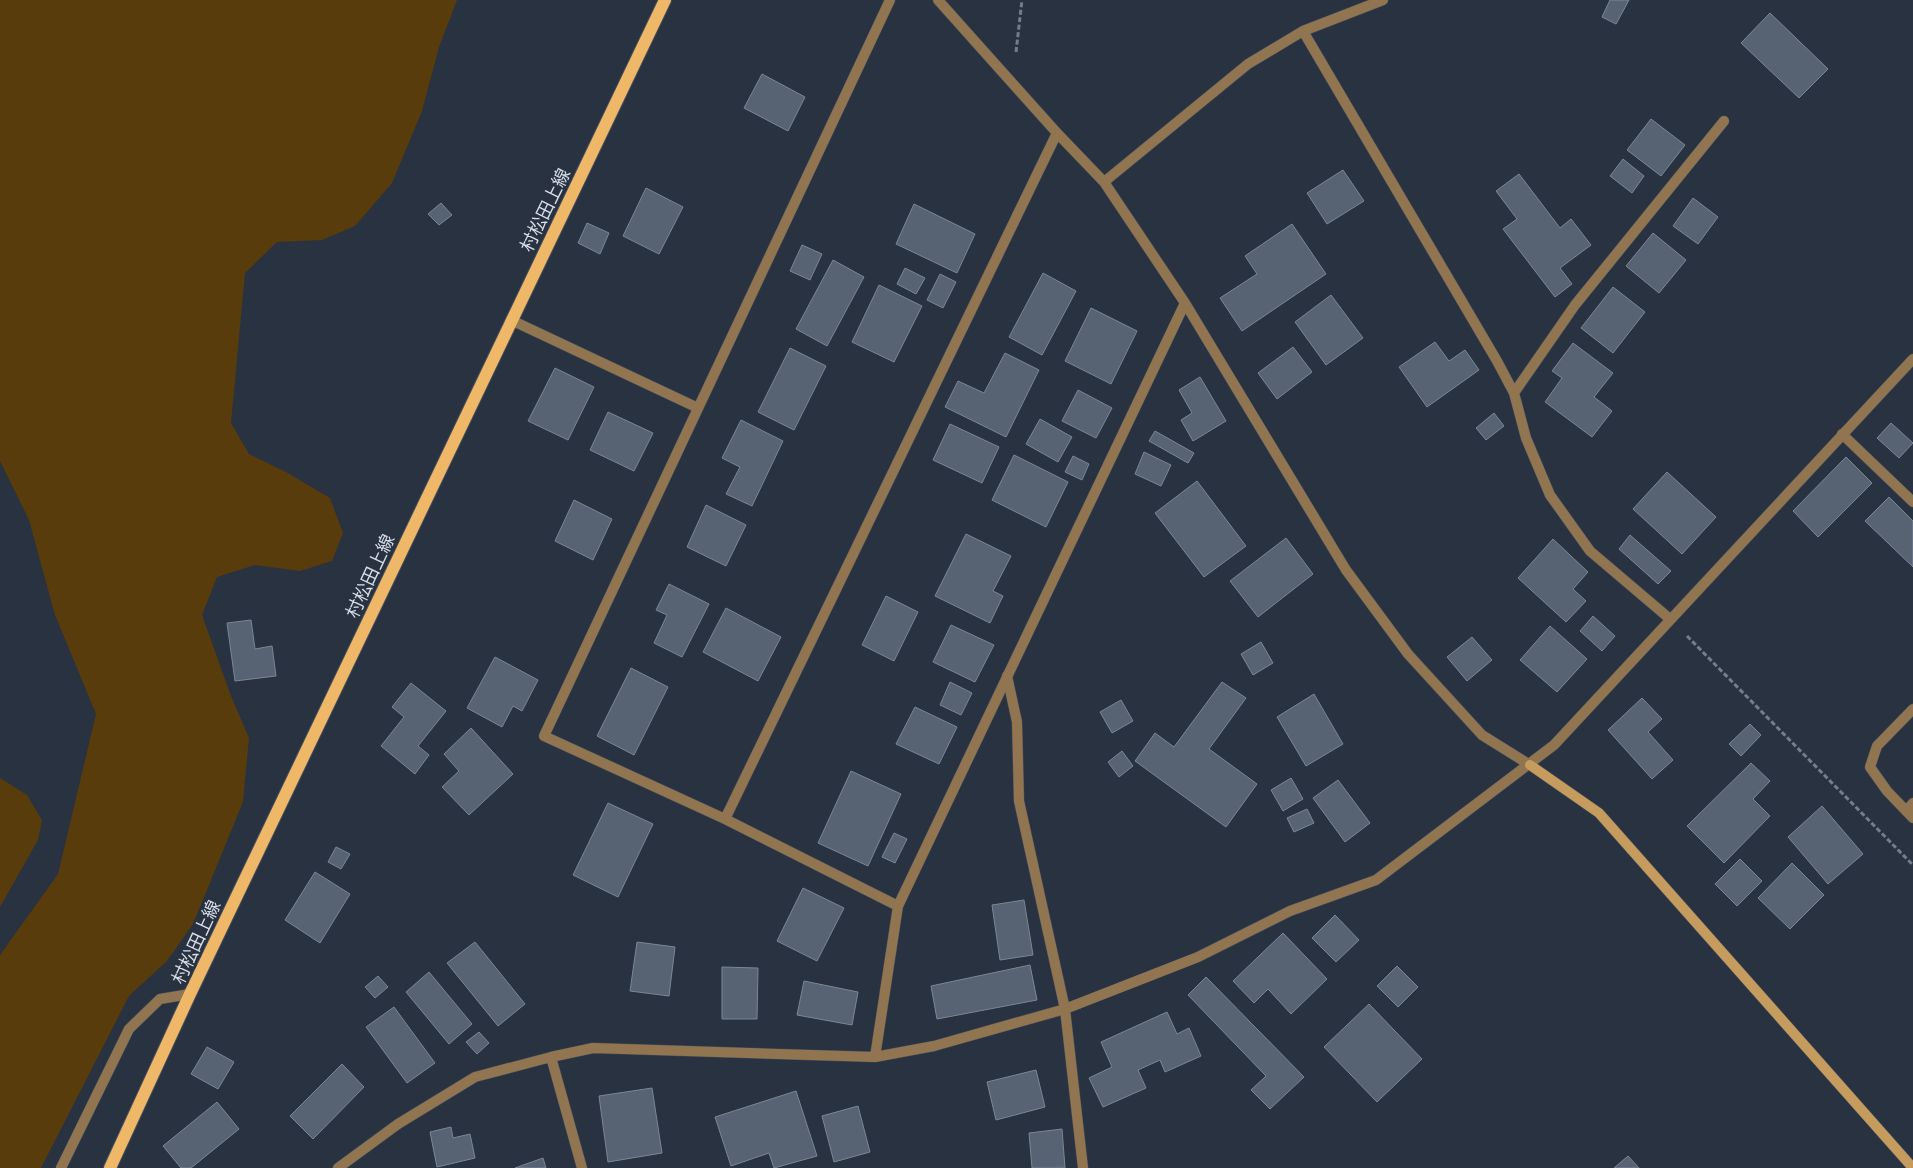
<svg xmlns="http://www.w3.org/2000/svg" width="1913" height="1168" font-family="Inter,'Noto Sans JP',sans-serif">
  <rect width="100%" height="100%" fill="#283240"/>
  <!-- green -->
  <path fill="#583c0c" d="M0,0h457l-18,47 -17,64 -30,72 -37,43 -33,14 -45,2 -32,31 -14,150 18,31 37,18 44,26 13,35 -11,28 -32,10 -45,-6 -38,12 -15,38 29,81 18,42 -6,64 -50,122 -26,37 -38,35 -88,172h-41v-213l58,-81 38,-160 -41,-99 -26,-95 -29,-59z
    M0,778l27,17 15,25 -4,20 -38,67z"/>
  <!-- building -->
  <path fill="#576272" stroke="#7b8798" d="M1610,0h19l-13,24 -14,-7z
    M1770,13l58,56 -29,29 -58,-55z
    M762,74l43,23 -17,34 -44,-23z
    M1651,119l34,26 -24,31 -34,-26z
    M1623,159l21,17 -12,17 -22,-17z
    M1343,170l21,31 -37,23 -20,-31z
    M1519,174l41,54 11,-9 20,26 -31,23 12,16 -17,13 -52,-68 14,-10 -21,-28z
    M646,188l37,19 -24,47 -36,-18z
    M1693,198l25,19 -20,27 -25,-18z
    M441,203l11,12 -13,10 -11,-11z
    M914,204l61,30 -18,39 -61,-29z
    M587,223l22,10 -9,21 -22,-11z
    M1292,224l34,50 -84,57 -22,-33 37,-24 -12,-18z
    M1653,233l33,27 -27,33 -33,-27z
    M802,245l20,9 -12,26 -20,-9z
    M833,260l31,17 -37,69 -31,-17z
    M905,268l20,10 -9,16 -19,-10z
    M1043,273l33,18 -34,64 -33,-18z
    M940,274l16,8 -13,26 -16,-8z
    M879,285l43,21 -28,56 -42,-20z
    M1613,287l32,25 -32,41 -32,-25z
    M1331,295l32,43 -37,27 -31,-43z
    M1091,308l46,23 -26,53 -46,-23z
    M1435,342l14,19 16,-11 14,20 -52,37 -28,-40z
    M1573,343l40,30 -19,24 18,14 -20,26 -47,-35 17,-24 -10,-7z
    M1293,347l19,25 -35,27 -19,-26z
    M790,348l36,18 -32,64 -36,-18z
    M1005,353l34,17 -33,67 -61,-30 13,-26 26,12z
    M555,368l39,19 -26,53 -40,-19z
    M1200,377l26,44 -33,20 -12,-21 11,-7 -13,-23z
    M1078,390l34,18 -16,30 -34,-17z
    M608,412l45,21 -19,38 -44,-21z
    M1494,413l10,13 -18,14 -10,-12z
    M1040,419l32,18 -14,25 -32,-18z
    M741,420l42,21 -31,65 -26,-12 14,-27 -18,-9z
    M1891,423l22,20 -14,15 -22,-20z
    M950,424l49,23 -17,36 -49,-23z
    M1155,431l39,22 -6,10 -39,-22z
    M1144,452l27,13 -10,21 -26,-12z
    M1014,455l54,27 -22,45 -54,-27z
    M1073,456l16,8 -7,16 -17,-8z
    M1846,457l26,26 -54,54 -25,-26z
    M1667,472l49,45 -34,37 -49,-45z
    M1197,481l49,65 -42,31 -49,-64z
    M1889,497l24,24v46l-48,-46z
    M574,500l38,19 -19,41 -38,-19z
    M706,505l40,20 -20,41 -39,-19z
    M966,534l45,22 -18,35 10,5 -13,27 -55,-27z
    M1630,535l41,36 -13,13 -39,-35z
    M1286,538l27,36 -55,43 -28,-36z
    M1553,539l35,33 -15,17 13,12 -20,21 -48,-44z
    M669,584l40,20 -27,53 -28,-14 13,-28 -11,-5z
    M886,596l32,16 -24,49 -32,-16z
    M726,608l55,29 -23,44 -55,-29z
    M1593,616l22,20 -13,15 -22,-20z
    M251,620l4,29 17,-3 4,30 -41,5 -8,-58z
    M951,625l43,20 -19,37 -42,-20z
    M1550,626l37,33 -30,33 -37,-32z
    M1472,637l20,23 -25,21 -20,-24z
    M1261,642l12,21 -20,12 -12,-21z
    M495,657l43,23 -16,31 -9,-5 -11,21 -35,-19z
    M631,668l37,19 -34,68 -37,-19z
    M950,682l22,11 -11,22 -21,-10z
    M1222,682l24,16 -37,51 48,35 -31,43 -91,-66 20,-28 19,14z
    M411,683l35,28 -28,35 11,9 -14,19 -34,-28 23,-29 -12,-10z
    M1314,694l29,50 -37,22 -29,-49z
    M1642,698l20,21 -14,13 25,28 -21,19 -44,-49z
    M1121,700l12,21 -21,12 -12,-21z
    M915,707l42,20 -18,37 -43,-20z
    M1750,724l11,11 -20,21 -12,-12z
    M471,728l42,46 -44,41 -27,-28 17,-16 -15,-17z
    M1122,751l11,15 -14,11 -11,-15z
    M1751,763l19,18 -17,18 17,17 -46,47 -37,-37z
    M851,771l50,23 -33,72 -50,-23z
    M1291,778l12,21 -20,12 -12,-21z
    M1338,780l32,43 -25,19 -32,-44z
    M608,803l45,21 -35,73 -45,-22z
    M1822,806l41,48 -35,30 -40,-47z
    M1307,809l7,14 -20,9 -7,-14z
    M894,833l13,6 -12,24 -13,-6z
    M336,847l14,7 -9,15 -13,-7z
    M1740,859l22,22 -25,25 -22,-22z
    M1792,863l32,32 -34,34 -32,-31z
    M315,872l35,22 -30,49 -35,-23z
    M803,888l41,20 -27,53 -40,-20z
    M1024,900l9,55 -33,5 -8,-55z
    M1335,915l24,25 -23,22 -24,-24z
    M1283,933l44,46 -36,35 -23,-25 -14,14 -21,-22z
    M475,942l50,62 -27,22 -51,-63z
    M637,942l38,5 -6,49 -39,-5z
    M1030,965l7,35 -100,19 -6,-33z
    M1397,966l21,21 -20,20 -21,-21z
    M722,967l36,1 -1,51h-35z
    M429,972l43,52 -23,20 -43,-52z
    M378,976l10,11 -13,11 -10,-11z
    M1206,977l98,100 -34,32 -19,-19 15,-14 -78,-81z
    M804,981l54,11 -6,33 -55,-10z
    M1369,1004l53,55 -45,43 -53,-55z
    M394,1007l41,56 -28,20 -41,-56z
    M1167,1012l10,22 12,-6 12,28 -36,16 -5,-12 -22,10 8,18 -43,19 -14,-29 23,-11 -11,-25z
    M479,1032l10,11 -12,11 -11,-12z
    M207,1047l27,15 -16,27 -27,-15z
    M342,1064l22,23 -51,52 -23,-23z
    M1036,1070l9,37 -49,13 -9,-38z
    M652,1088l10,65 -54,9 -9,-66z
    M796,1091l21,65 -43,12 -5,-15 -38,13 -16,-49z
    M217,1102l22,27 -48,39h-10l-18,-22z
    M858,1106l12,46 -36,10 -12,-46z
    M451,1127l2,11 17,-4 5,24 -38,9 -7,-35z
    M1062,1129l3,39h-33l-3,-35z
    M1628,1156l11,12h-25z
    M543,1158l3,10h-31z"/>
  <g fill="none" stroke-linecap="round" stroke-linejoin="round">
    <defs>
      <path id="lane" d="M1842,434l71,68
        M1007,676l10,46 2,79 46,208
        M1913,709l-36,37 -7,21 17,24 26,27
        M1906,811l7,-8"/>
      <path id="street" d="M890,0l-346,736 181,83 173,87 287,-603
        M938,0l119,133 47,49 81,121 161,267 62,84 74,81 48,30
        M1303,31l194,330 17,32 12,45 24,57 40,56 80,68
        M1104,182l144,-118 55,-33 80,-31
        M511,320l187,88
        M1514,393l61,-88 149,-184
        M725,819l332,-686
        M1065,1009l18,159
        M551,1057l31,111
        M875,1057l23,-151
        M61,1168l68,-139 31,-30 30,-5
        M338,1168l60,-44 77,-47 76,-20 42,-9 282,9 59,-11 131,-37 133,-52 92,-46 86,-31 178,-135 359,-386"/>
      <path id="secondary" d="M1530,765l69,48 314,355"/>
      <path id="primary" d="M110,1168l80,-174 475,-994"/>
    </defs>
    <!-- lane casing -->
    <use href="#lane" stroke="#444d5b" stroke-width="11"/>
    <!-- street casing -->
    <use href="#street" stroke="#444d5b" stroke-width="11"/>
    <!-- secondary casing -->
    <use href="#secondary" stroke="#444d5b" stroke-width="11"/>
    <!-- primary casing -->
    <use href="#primary" stroke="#444d5b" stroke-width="14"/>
    <!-- path -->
    <path stroke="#757d89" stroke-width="3" stroke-dasharray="5 2.5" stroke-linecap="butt" d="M1016,52l6,-52
      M1687,636l226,229"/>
    <!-- lane -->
    <use href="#lane" stroke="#907550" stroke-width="10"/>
    <!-- street -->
    <use href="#street" stroke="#907550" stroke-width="10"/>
    <!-- secondary -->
    <use href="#secondary" stroke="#c59b5e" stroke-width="10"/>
    <!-- primary -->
    <use href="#primary" stroke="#efb868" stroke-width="12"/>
  </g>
  <g text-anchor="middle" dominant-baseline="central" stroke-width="5" stroke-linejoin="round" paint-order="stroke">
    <!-- street labels -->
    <g font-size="18" fill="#d7dde7" stroke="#283240">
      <text transform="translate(545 210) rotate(-64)">村松田上線</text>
      <text transform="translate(370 576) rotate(-65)">村松田上線</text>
      <text transform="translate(196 942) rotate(-65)">村松田上線</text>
    </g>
  </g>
</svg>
